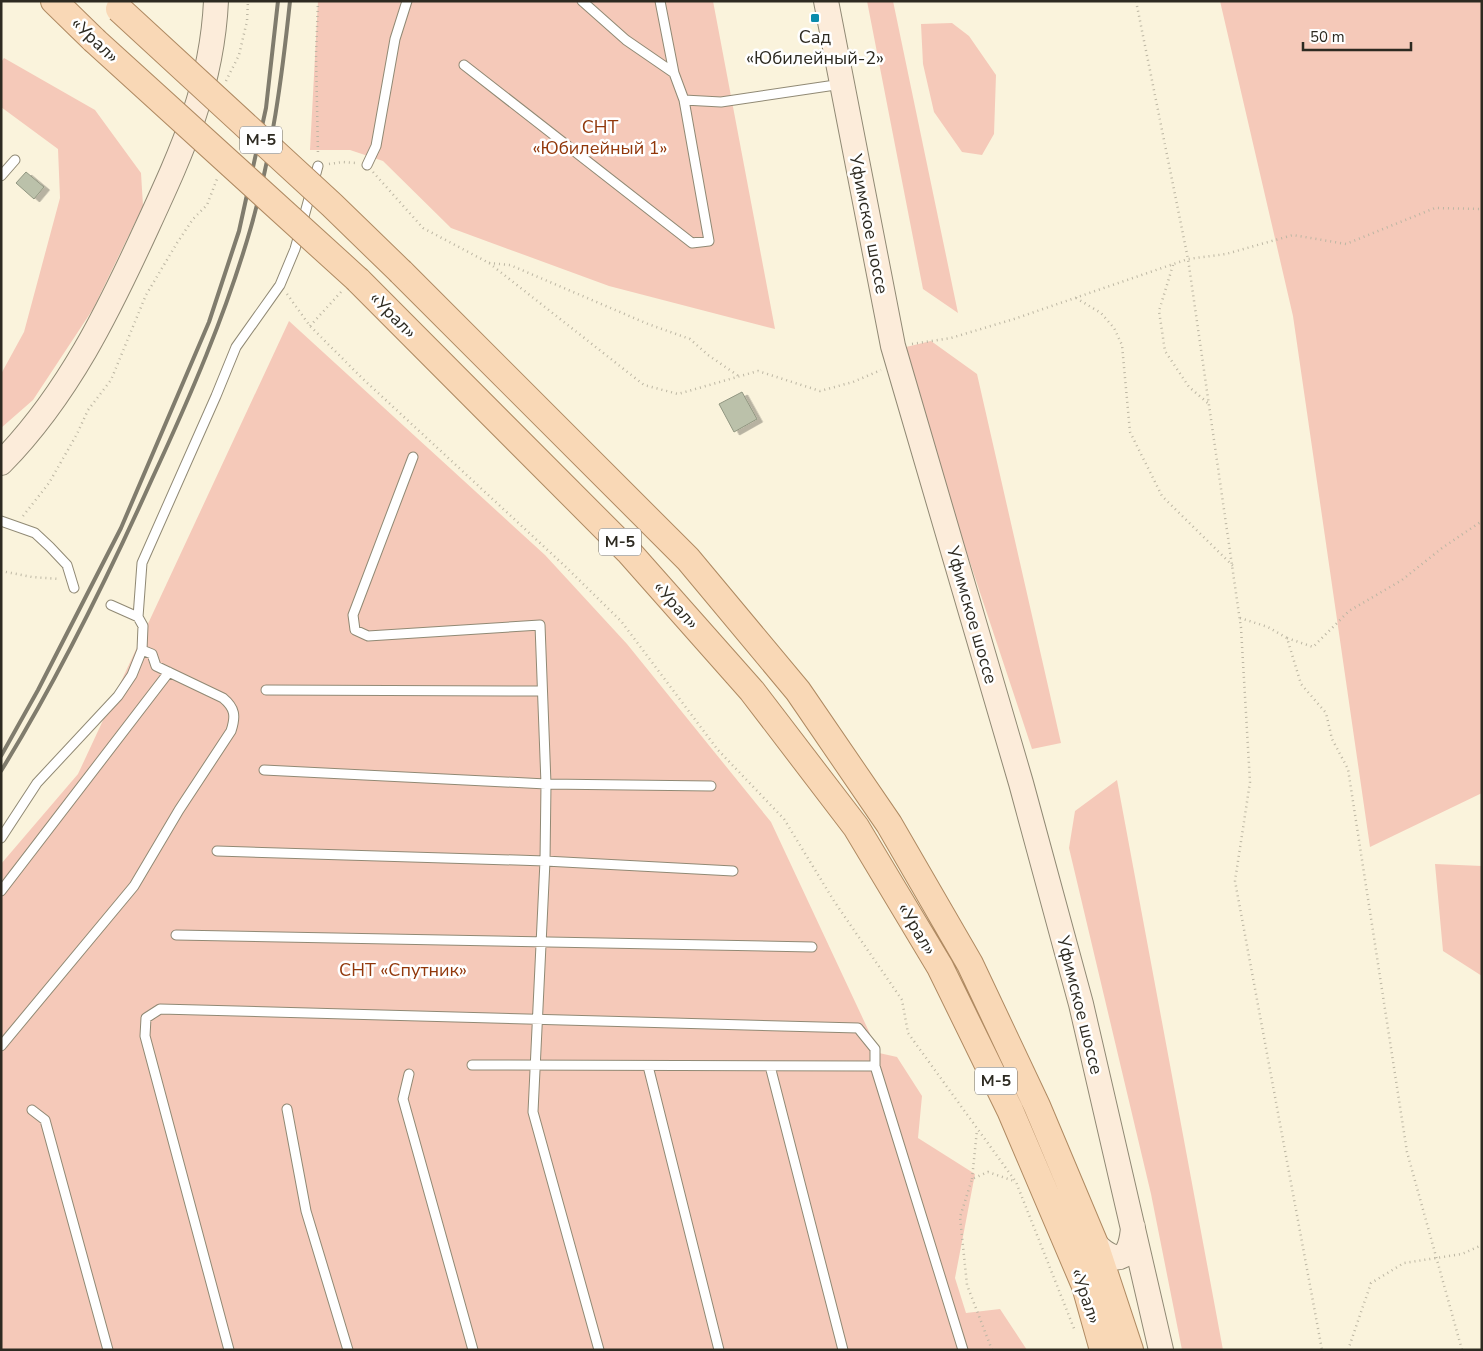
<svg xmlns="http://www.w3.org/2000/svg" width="1483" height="1351" font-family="'Nunito Sans',sans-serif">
  <defs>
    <filter id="shadow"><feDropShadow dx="5.5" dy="3" stdDeviation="0" flood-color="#0004"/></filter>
  </defs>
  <rect width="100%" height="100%" fill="#faf3dc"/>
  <!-- green -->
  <path fill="#f5c9b9" d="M318,1h395l62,328 -166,-43 -158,-58 -68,-67 -33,-11h-40z
    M867,1h26l65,312 -35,-24z
    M1220,1h262v792l-112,54 -77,-531z
    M952,23l17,13 27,39 -2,59 -12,21 -20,-3 -28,-40 -11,-48 -2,-40z
    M4,58l91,52 46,63 2,33 -50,103 -60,91 -32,28v-54l23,-42 36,-134 -2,-49 -57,-42v-45z
    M289,321l256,234 82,89 144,178 108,231 18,4 25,39 -4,42 57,36 -20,104 11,35 34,-4 27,41h-1026v-486l77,-90z
    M931,341l46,33 84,369 -29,6 -100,-301 -26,-101z
    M1117,780l106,570h-41l-31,-156 -82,-346 6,-37z
    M1435,864l47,2v110l-39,-25z"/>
  <!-- building -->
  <path fill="#bbc1aa" stroke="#919681" filter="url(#shadow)" d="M26,172l18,15 -10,12 -18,-16z
    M742,392l15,27 -23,13 -15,-28z"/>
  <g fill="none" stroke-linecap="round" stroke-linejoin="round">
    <defs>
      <path id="lane" d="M582,1l44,39 48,33
        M464,65l228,178 17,-2 -25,-141 -10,-27 -14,-72
        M684,100l37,2 121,-18
        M367,165l9,-19 19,-107 12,-38
        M1,176l14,-16
        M413,457l-60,158 2,15 13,6 172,-11 6,159 -1,77 -12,251 66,238
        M1,521l34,12 15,14 17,18 7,23
        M111,605l27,12
        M266,690l276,1
        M264,770l282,14 165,2
        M1,838l36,-55 81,-87 14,-21 10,-25 1,-24 -5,-9 4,-54 74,-167 20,-49 44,-62 15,-36 23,-83
        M217,851l328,10 188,10
        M1,891l168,-219
        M176,935l636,12
        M1,1046l133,-160 45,-76 52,-79c5,-15 4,-23 -8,-33l-67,-32 -4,-12 -10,-4
        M472,1065l403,1
        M648,1066l71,284
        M770,1066l73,284
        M409,1074l-6,25 70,251
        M287,1109l19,102 42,139
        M32,1110l13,10 63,230
        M229,1350l-84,-314 1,-18 14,-9 698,19 17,21v17l88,284"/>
      <path id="secondary" d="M826,1l67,345 128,437 60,221 80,346
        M1,463c67,-68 108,-153 147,-238 35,-76 64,-139 68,-224
        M1095,1244c25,25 36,12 38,-17"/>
      <path id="primary" d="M54,1l40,39
        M401,272l287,287 110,132 91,133 81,140 67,142 58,138 35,106
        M358,280l270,271 124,140 104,136 84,140 70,143 75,176 18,64"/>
    </defs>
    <!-- lane casing -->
    <use href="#lane" stroke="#908974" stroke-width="11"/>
    <!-- secondary casing -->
    <use href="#secondary" stroke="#908974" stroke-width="26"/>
    <!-- primary casing -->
    <use href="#primary" stroke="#af8a62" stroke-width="28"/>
    <!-- path -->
    <path stroke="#bcb6a3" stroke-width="2.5" stroke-dasharray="1 4" stroke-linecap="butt" d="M318,1l-2,53 2,101
      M1136,1l52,258 53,369 9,154 -15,99 87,469
      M226,81l13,-26 8,-34 1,-20
      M329,164l14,-2 13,1
      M373,172l50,56 66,35 155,122 34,9 80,-23 62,20 33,-9 28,-12
      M489,263l21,2 138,59 42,15 18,16 32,22
      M1173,265l-14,46 6,40 24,36 20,17
      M287,294l23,32 52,52 205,190 54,53 97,129 66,69 50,82 68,99 6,33 108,149 59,149
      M1076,298l25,15 13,15 8,17 8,87 32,64 71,70
      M310,326l31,-34
      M912,344l39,-6 63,-19 174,-60 38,-5 67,-19 53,9 89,-36 47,1
      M23,516l26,-33 28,-49 11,-24 23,-30 35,-85 31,-52 16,-24 14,-14 10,-26
      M1,571l31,6 27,2
      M1240,618l28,9 19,11 14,46 25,29 6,26 16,30 59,383 55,198
      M1287,638l26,9 36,-36 53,-31 40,-32 40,-27
      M972,1179l5,-49
      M992,1350l-25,-65 -7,-68 12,-38 16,-7 26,9
      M1348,1350l23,-67 33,-20 58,-9 20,-9"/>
    <!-- lane -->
    <use href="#lane" stroke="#fff" stroke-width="9"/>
    <!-- secondary -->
    <use href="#secondary" stroke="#fcecda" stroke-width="24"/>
    <!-- primary -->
    <use href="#primary" stroke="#f9d8b6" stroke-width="26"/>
    <!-- rail -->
    <path stroke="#807c6d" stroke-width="4" d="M1,756l37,-66 83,-162 88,-206 30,-91 27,-123 12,-107
      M1,771c58,-94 106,-192 151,-292 38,-82 74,-165 99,-252 21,-74 31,-150 39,-226"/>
    <defs>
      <path id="primary-bridge" d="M119,9l213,196 69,67
        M94,40l264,240"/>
    </defs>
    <!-- primary-bridge casing -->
    <use href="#primary-bridge" stroke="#af8a62" stroke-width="28" stroke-linecap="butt"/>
    <!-- primary-bridge -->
    <use href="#primary-bridge" stroke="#f9d8b6" stroke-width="26"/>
  </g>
  <!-- markers -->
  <rect fill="#0a8cac" stroke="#fff" stroke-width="2" x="810" y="13" width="10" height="10" rx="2.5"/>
  <g text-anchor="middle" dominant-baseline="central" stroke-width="5" stroke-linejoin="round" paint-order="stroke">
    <!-- shield labels -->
    <g fill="#fff" stroke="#6c6a64" stroke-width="1">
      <rect x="240" y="126.5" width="42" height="27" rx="4"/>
      <rect x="599" y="528.5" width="42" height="27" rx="4"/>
      <rect x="975" y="1067.5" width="42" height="27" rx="4"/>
    </g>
    <g font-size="16" font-weight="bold" fill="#2d2a21">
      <text x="261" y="140">М-5</text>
      <text x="620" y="542">М-5</text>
      <text x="996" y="1081">М-5</text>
    </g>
    <!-- poi labels -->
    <g font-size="18" fill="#2d2a21" stroke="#fff">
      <text x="815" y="37">Сад<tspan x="815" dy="21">«Юбилейный-2»</tspan></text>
    </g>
    <!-- street labels -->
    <g font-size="18" fill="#2d2a21" stroke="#fff">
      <text transform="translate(95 40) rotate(43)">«Урал»</text>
      <text transform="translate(869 224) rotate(79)">Уфимское шоссе</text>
      <text transform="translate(393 315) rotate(45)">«Урал»</text>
      <text transform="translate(676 605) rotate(48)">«Урал»</text>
      <text transform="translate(972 615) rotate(74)">Уфимское шоссе</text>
      <text transform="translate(917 929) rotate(59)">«Урал»</text>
      <text transform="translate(1080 1005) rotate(76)">Уфимское шоссе</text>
      <text transform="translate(1086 1296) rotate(71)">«Урал»</text>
    </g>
    <!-- park labels -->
    <g font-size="18" fill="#91370a" stroke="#fff">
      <text x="600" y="127">СНТ<tspan x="600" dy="21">«Юбилейный 1»</tspan></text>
      <text x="403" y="970">СНТ «Спутник»</text>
    </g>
  </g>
  <!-- border -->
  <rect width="1483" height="1351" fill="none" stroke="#2d2a21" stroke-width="5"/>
  <!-- scale -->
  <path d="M1303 42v8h108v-8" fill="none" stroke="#2d2a21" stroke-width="2.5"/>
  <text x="1310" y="42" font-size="15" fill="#2d2a21" stroke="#ffffff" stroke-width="4" paint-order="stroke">50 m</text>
</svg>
